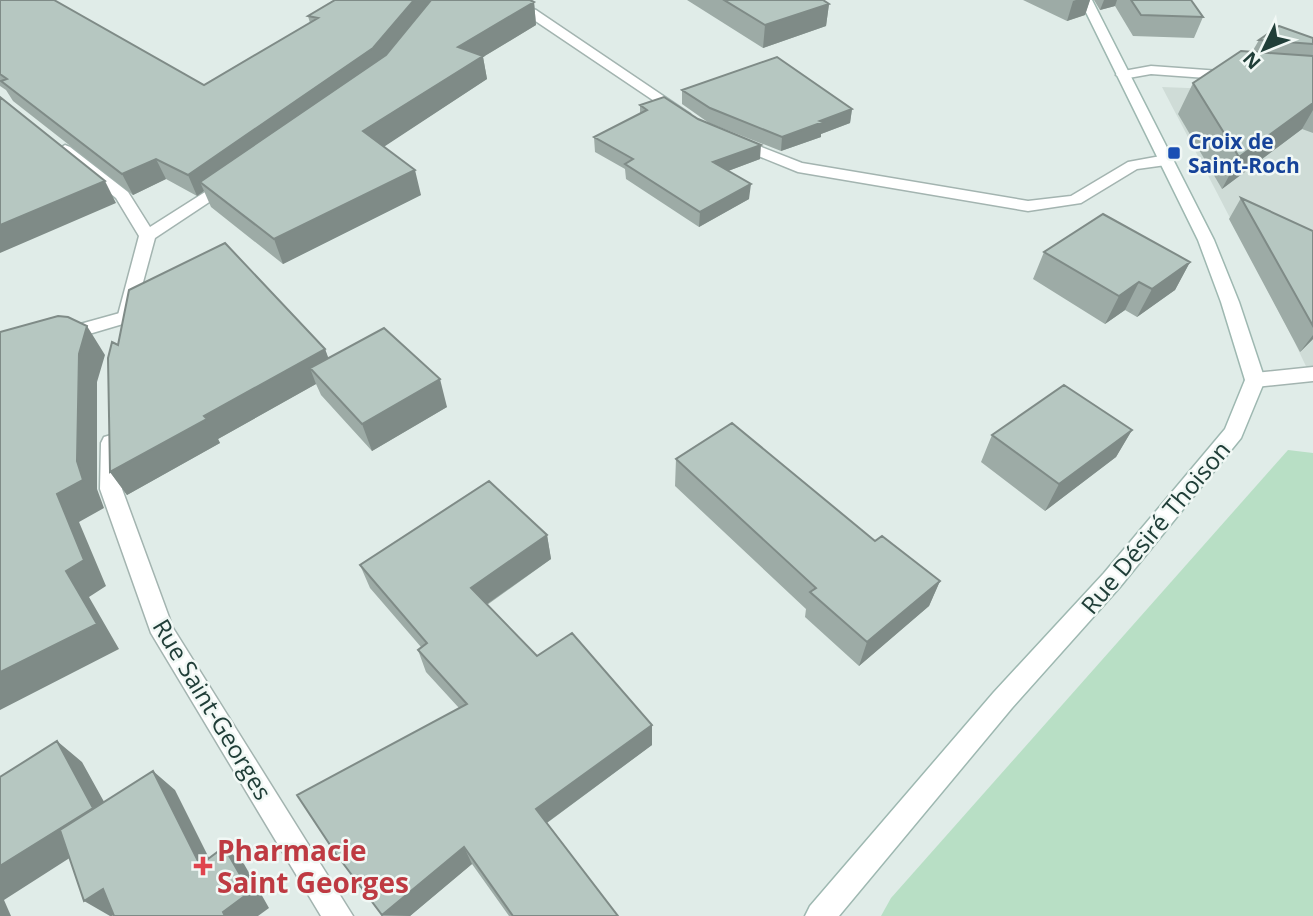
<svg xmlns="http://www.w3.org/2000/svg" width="1313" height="916" font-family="'Open Sans',sans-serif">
  <rect width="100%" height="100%" fill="#e0ece8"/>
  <!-- built -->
  <path fill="#cfdcd7" d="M1162,87l151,6v288l-19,-40z"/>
  <!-- green -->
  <path fill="#b8dfc5" d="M1288,450l25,3v463h-432l10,-18z"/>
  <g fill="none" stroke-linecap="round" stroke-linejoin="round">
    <defs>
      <path id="lane" d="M127,311l6,2 3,4 -3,4 -71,21 -7,-1 -2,-5 2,-5z
        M1313,367v14l-58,6 -7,-2 -3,-5 3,-5 7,-2z"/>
      <path id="street" d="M492,0h17l27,10 154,104 -7,4 -5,-1 -150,-101z
        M1151,66l83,6 7,4 -7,4 -83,-6 -28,5 -7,-4 2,-3z
        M736,137l66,26 226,38 43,-5 57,-34 38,-7 8,5 -8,5 -29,4 -56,34 -53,8 -230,-39 -67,-27 -3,-3 3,-3z
        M65,145l5,2 58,45 22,35 74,-47 6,-2 8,5 -83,55 -22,81h-12l-3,-4 21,-79 -23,-38 -56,-45 -3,-3z
        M111,435l7,2 3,6 1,46 51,139 180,288h-32l-170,-283 -51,-144 1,-46 3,-6z"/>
      <path id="secondary" d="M1080,0h12l122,240 25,62 26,78 -24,58 -121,149 -108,121 -173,208h-34l5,-10 184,-214 110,-119 121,-144 20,-49 -24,-78 -23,-62z"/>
    </defs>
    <!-- lane casing -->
    <use href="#lane" stroke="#a3b4b0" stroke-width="3"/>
    <!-- street casing -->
    <use href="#street" stroke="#a3b4b0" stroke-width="3"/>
    <!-- secondary casing -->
    <use href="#secondary" stroke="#9eb8b1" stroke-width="3"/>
    <!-- lane -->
    <use href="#lane" fill="#fff" fill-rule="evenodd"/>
    <!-- street -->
    <use href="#street" fill="#fff" fill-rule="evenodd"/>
    <!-- secondary -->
    <use href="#secondary" fill="#fff" fill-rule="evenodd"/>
  </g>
  <!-- wall -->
  <path fill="#9daba6" d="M0,0l204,85 106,-62 -2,-7 226,-14 2,23 -53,32 4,22 -103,67 37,49 -138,69 -72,-57 -7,-16 -7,5 -31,-17 -33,16 -120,-94 -7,-11 -6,-4z
    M687,0h136l6,4 -3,22 -63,22z
    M1023,0h67l-5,15 -18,6z
    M1094,0h97l12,17 -9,21 -61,-2 -18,-30 -15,4z
    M1313,38v95l-11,-4 -80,60 -44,-75 15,-31 59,-31 7,-12z
    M682,90l170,19 -2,14 -29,11v3l-40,14 -72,-28 -27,-19z
    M640,105l120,54 -32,12 21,28 -50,28 -73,-48 -1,-10 -30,-17 -1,-15 46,-23z
    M1241,198l72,33v108l-13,13 -71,-133z
    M1044,252l146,10 -15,28 -38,27 -12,-7 -20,14 -72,-45z
    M118,345l207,4 3,9 119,49 -75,44 -51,-56 -5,-11 -98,55 2,4 -93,52 -17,-23z
    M1132,430l-16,27 -71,54 -64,-49 11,-27z
    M676,459l199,82 65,40 -11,25 -70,60 -54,-49 1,-8 -131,-123z
    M547,535l4,24 -64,46 50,51 115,69v20l-105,78 71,93h-109l-37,-52 -62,52h-28l-46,-62 123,-146 -33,-36 -8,-22 3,-3 -51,-59 -10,-23z"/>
  <!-- shaded-wall -->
  <path fill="#7f8b87" d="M414,0h20l-56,68 -178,114 4,9 -7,5 -9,-21z
    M1076,0h14l-5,15 -18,6 6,-20z
    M1104,0h13l-2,6 -15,4z
    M534,2l2,23 -53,32 4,22 -117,77 -7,-25 95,-84z
    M829,4l-3,22 -63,22 2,-23z
    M1313,103v7l-11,19 -80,60 17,-32z
    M852,109l-2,14 -29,11v3l-40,14 1,-14 38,-16z
    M761,145l-1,14 -48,18 1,-15z
    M156,159l10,20 -33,16 -11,-21z
    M415,170l6,25 -138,69 -9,-25z
    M105,181l11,22 -116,50v-28z
    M751,184l-2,15 -50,28 1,-15z
    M1190,262l-15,28 -38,27 15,-28z
    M1139,282l-14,28 -20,14 14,-28z
    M87,326l18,29 -8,27v107l7,19 -25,14 27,64 -17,11 30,52 -119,61v-38l66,-101 -9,-77 20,-33 2,-107z
    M1313,335v4l-13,13z
    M325,349l9,24 -24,-5 6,16 -98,55 2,4 -93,52 -17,-23 94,-56z
    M440,379l7,28 -75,44 -10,-27z
    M1132,430l-16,27 -71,54 14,-27z
    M547,535l4,24 -74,52 -6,-23z
    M940,581l-11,25 -70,60 8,-24z
    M652,725v20l-111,82 -5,-18z
    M57,741l25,21 36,65 -114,73 7,16h-11v-50z
    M153,771l22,19 46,92 -21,-17z
    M224,847l20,17 25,44 -11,8h-33l-2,-4z
    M464,847l8,17 -62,52 -28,-1z
    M103,889l25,16 -16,11h-2l-26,-15z"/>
  <!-- building -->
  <path fill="#b6c7c1" stroke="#7f8b87" stroke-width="2" d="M0,0h54l150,85 114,-67 -10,-2 27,-16h79l-41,48 -185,127 -32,-16 -34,15 -121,-93 6,-2 -7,-5z
    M431,0h99l4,2 -76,45 25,9 -120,75 52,39 -141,69 -74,-57 186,-127z
    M724,0h99l6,4 -64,21z
    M1131,0h60l12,17 -62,-2z
    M1279,26l34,12v6l-54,-4z
    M1241,51l72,5v47l-74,54 -46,-74z
    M777,57l75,52 -32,12 3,1 -41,15 -72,-29 -28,-18z
    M0,97l105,84 -105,44z
    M664,97l34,22 63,26 -48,17 38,22 -51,28 -75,-48 8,-5 -39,-22 53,-27 -7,-5z
    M1241,198l72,33v95z
    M1103,214l87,48 -38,27 -13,-7 -20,14 -75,-44z
    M225,243l100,106 -121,67 3,3 -97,53 -2,-114 4,-16 6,3 11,-55z
    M58,316l10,1 19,9 -8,28 -2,107 6,19 -26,14 27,66 -18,11 31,53 -97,48v-340z
    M384,328l56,51 -78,45 -52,-56z
    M1064,385l68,45 -73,54 -67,-49z
    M732,423l143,118 7,-5 58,45 -73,61 -57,-50 6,-4 -140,-129z
    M489,481l58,54 -76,53 66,68 35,-23 80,92 -116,84 82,107h-105l-49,-69 -82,68 -46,-61 -39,-59 170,-91 -49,-54 9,-7 -67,-78z
    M57,741l36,67 -93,58v-89z
    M153,771l47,94 24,-18 26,45 -27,20 2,4h-111l-11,-27 -19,12 -24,-71z"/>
  <!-- markers -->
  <rect fill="#1a4fb4" stroke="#f1f8f5" stroke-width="2.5" x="1167" y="146" width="14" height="14" rx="3.5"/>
  <path fill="#e0444e" stroke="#f1f8f5" stroke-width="2.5" d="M199.5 855.5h7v7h7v7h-7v7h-7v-7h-7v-7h7z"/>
  <g text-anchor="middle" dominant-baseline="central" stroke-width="5" stroke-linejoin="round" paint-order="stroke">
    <!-- far-transit labels -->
    <g font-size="21" font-weight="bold" fill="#164399" stroke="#f1f8f5" text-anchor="start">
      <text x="1188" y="141">Croix de<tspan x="1188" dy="24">Saint-Roch</tspan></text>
    </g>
    <!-- street labels -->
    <g font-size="24" fill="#203e38" stroke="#f1f8f5">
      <text transform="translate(1155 527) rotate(-50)">Rue Désiré Thoison</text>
      <text transform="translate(213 709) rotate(59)">Rue Saint-Georges</text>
    </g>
    <!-- near-health labels -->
    <g font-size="28" font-weight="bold" fill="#be3a42" stroke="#f1f8f5" text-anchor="start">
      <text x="217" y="850">Pharmacie<tspan x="217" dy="32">Saint Georges</tspan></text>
    </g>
  </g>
  <!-- north arrow -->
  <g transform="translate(1264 49) rotate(227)" stroke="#f1f8f5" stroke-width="5" paint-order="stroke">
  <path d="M0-5L12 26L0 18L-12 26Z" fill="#203e38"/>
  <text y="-10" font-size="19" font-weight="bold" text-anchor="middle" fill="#203e38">N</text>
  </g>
</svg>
